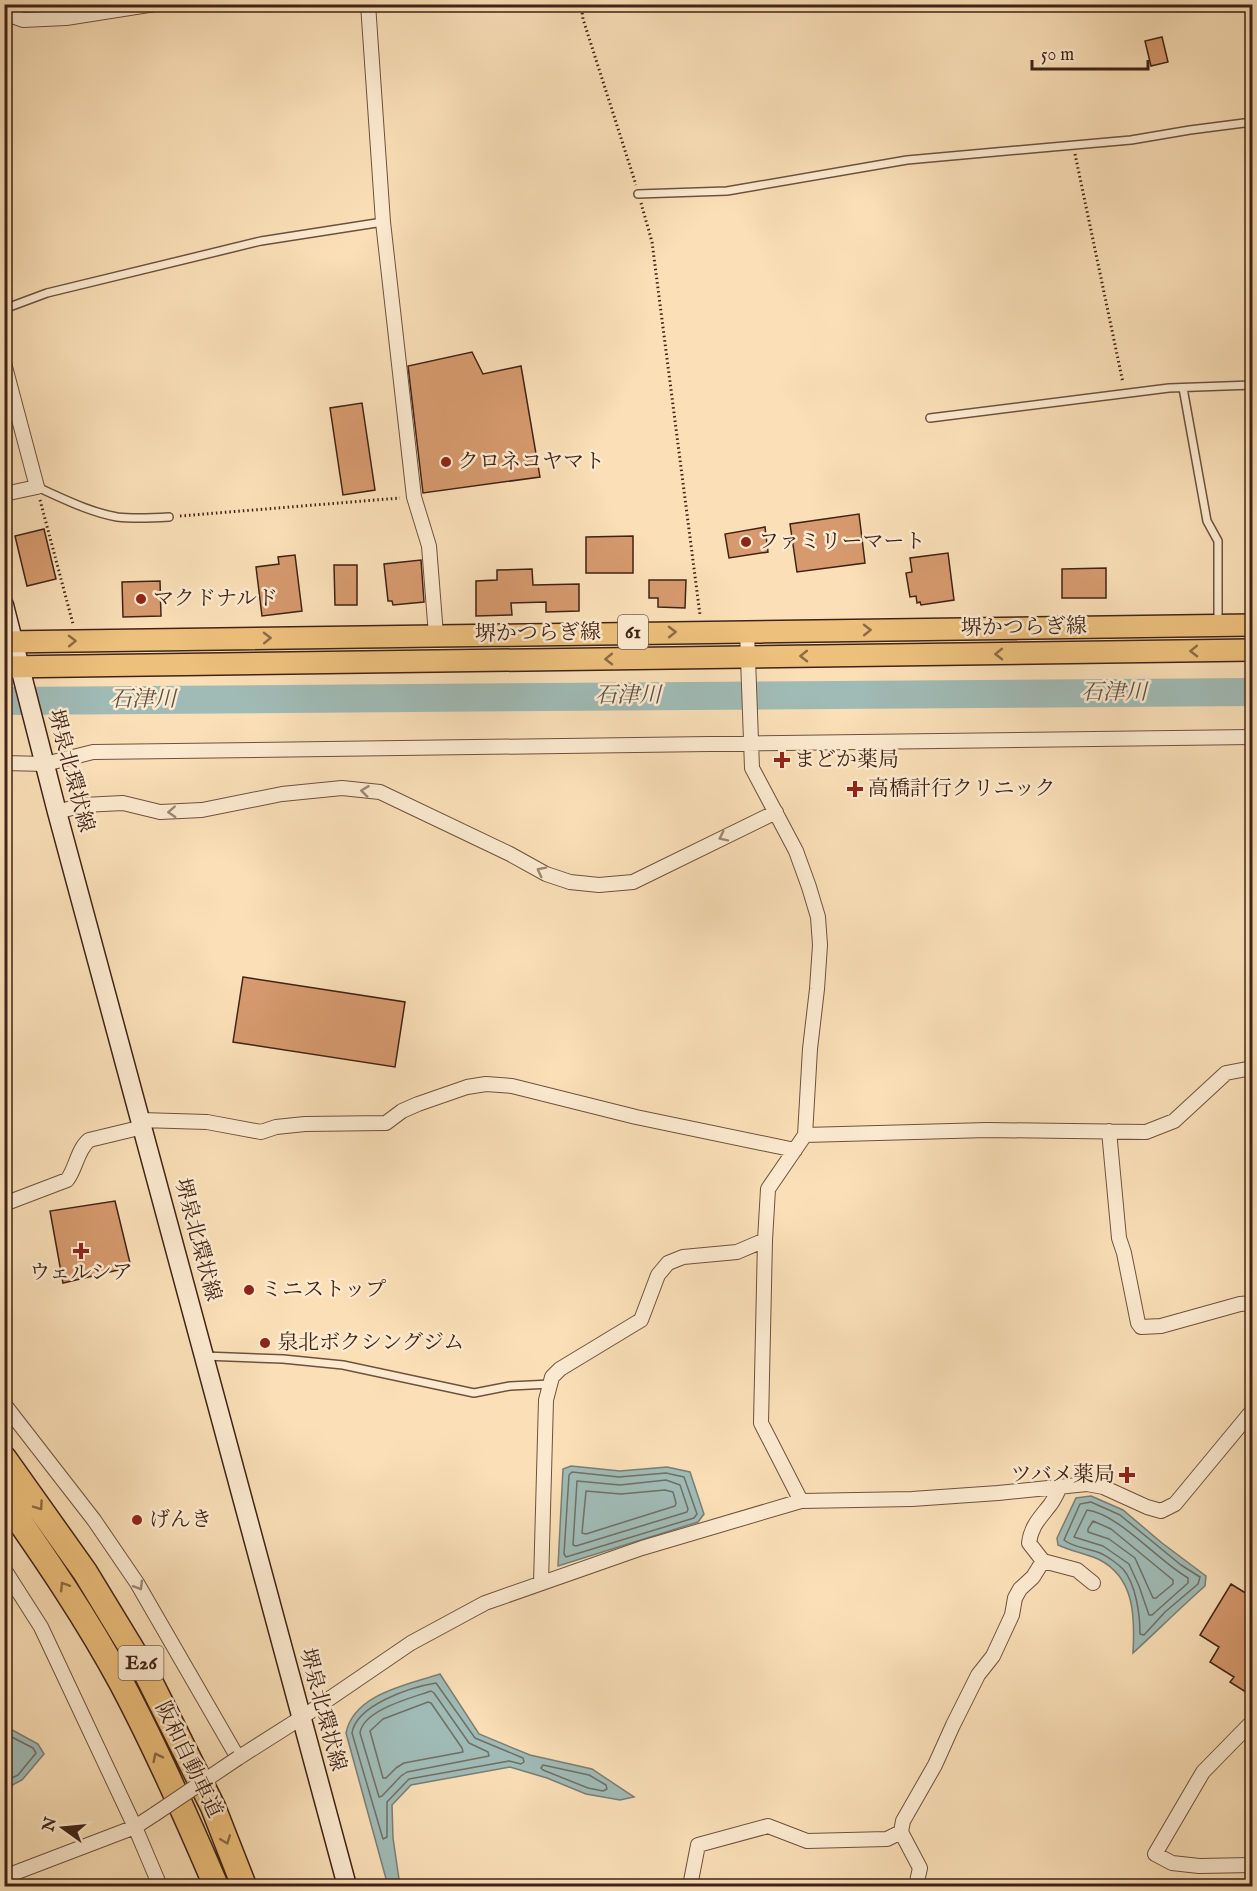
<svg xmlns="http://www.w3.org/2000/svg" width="1257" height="1891" font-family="'IM FELL English','Noto Serif JP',serif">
  <rect width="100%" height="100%" fill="#fadfb7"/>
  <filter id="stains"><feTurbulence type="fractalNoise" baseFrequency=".00333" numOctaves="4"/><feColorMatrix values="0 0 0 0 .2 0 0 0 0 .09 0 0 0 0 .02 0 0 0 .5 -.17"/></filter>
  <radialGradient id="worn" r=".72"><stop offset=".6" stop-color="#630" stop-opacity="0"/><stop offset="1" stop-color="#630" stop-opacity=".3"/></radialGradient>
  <!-- water -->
  <path fill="#a0bbb6" stroke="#7a7e76" stroke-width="1.5" d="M571,1466l49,5 47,-4 23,5 14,42 -6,8 -140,44 5,-97z
    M1091,1496l32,14 39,33 44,33 -1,10c-25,22 -48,45 -72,67 2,-36 2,-76 -35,-94 -13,-6 -28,-8 -40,-14l-1,-7 19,-40z
    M440,1674l39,60 51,21 62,14 42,28 -14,3 -34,-6 -39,-16 -37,-11 -99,18 -19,20 1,33 7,48h-12l-42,-153c8,-39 61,-48 94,-59z
    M5,1726l33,18 6,10 -22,26 -17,9z"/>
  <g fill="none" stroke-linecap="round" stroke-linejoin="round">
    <!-- shore -->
    <path stroke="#706f66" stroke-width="1.5" d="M572,1472l47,5 47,-4 18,4 13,37 -3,4 -128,39 -2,-3 5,-79z
      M666,1480l14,5 8,24 -1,3 -111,34 -3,-1 4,-64 43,4z
      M665,1490l8,2 3,11 -1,3 -89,28 -4,-1 4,-42 35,3z
      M1091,1502l29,13 61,50 19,12 -2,7 -33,28 -21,23 -4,-1c0,-19 -4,-50 -17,-65 -5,-5 -16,-13 -23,-16 -12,-5 -26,-5 -36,-13l16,-36z
      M1087,1510c32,4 71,51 101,68v5l-36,32h-3l-10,-29 -10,-22 -26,-18 -29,-9z
      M1093,1521l18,8 62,51v4l-17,14h-3l-18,-40 -26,-19 -21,-7v-3z
      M436,1683l39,55 48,20 1,4 -3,2 -12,-3 -100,18 -22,23v35l-4,2 -31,-106c4,-28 59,-46 84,-50z
      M431,1691l3,2 35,50 19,9 1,4 -82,16 -6,4 -19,20 -3,1 -19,-64c3,-23 51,-35 71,-42z
      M428,1702l3,1 31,45 1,4 -59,11 -8,5 -10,10h-3l-13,-47 13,-12z
      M4,1733l29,15 3,5 -18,22 -14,7
      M543,1765l46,10 17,10 1,4 -4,2 -15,-3 -45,-18 -2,-2z"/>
    <!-- river -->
    <path stroke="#a0bbb6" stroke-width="28" d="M4,701l1248,-9"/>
  </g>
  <!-- building -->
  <path fill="#d69a6e" stroke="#402316" stroke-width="1.5" d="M1162,37l6,25 -17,4 -6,-25z
    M472,352l11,22 38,-8 19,111 -117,16 -15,-127z
    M362,403l13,87 -32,5 -13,-87z
    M859,514l6,49 -68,9 -7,-48z
    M765,527l3,25 -39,6 -4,-24z
    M44,529l12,50 -29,7 -12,-50z
    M633,536v37h-47v-36z
    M948,553l6,47 -33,5 -1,-3 -3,1 -1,-7 -6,1 -4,-24 6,-1 -2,-14z
    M295,555l7,56 -40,5 -6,-49 23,-3 -1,-7z
    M421,560l3,42 -31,3 -1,-4h-4l-4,-37z
    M334,565h23v40h-22z
    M1106,568v30h-44v-29z
    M532,569l1,16 46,-1v27l-33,1v-10l-35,1 1,12 -36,1v-35l21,-1v-10z
    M649,580h37l-1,28 -27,-1v-9h-9z
    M160,581l1,35 -38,1 -1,-35z
    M243,977l162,25 -10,65 -162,-25z
    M115,1201l16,66 -68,16 -13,-72z
    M1231,1584l21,13v99l-22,-14 4,-5 -24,-15 9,-15 -19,-12z"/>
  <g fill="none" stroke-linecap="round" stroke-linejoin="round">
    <defs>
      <path id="service" d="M638,194l89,-3 180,-31 224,-20 59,-10 62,-8
        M4,309l43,-16 214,-52 122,-19
        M1183,388l24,133 11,20v82
        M930,418l239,-30 83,-3
        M37,487c25,11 52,25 80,30 18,2 35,1 52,0
        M204,1356l79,3 60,6 131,28 36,-7 41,-2"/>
      <path id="minor" d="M277,4h21
        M368,4l15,218 31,275 15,49 7,89
        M4,13l19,7 43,-2 89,-14
        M4,363l33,124 -33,7
        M747,631l5,137 44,83 13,36 9,30 2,28 -3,44 -7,60 -5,86 -37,54 -3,51 -4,183 40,78
        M4,763l41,1 48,-12 1159,-15
        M57,812l26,-7 40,-2 37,9 42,-2 80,-16 60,-6 38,4 130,62 36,20 24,8 29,3 34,-3 143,-70
        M141,1120l66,2 54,10 15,-5 29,-3 81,-1 16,-12 16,-7 49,-17 19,-3 26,2 124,31 159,33
        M1109,1131l10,107 5,15 14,70 3,4 20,-1 79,-22 12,-1
        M805,1135l183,-5 158,2 28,-11 52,-48 26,-5
        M4,1204l63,-24c9,-11 10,-30 22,-40l54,-13
        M4,1404l90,116 43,63 101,175 63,-40 110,-75 74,-40 157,-55 159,-47 111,-2 86,-6 89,-9 16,3 44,20 14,4 14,-7 77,-93
        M1060,1487c-3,6 -6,13 -10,18 -10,13 -19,21 -21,38l14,18 34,9 16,13
        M4,1569l37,58 94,200 25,59
        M541,1583l5,-183 6,-23 8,-8 81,-49 17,-45 10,-12 15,-6 54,-5 28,-12
        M1249,1725l-46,47 -48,82 17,9 27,3 53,-1
        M901,1832l2,-11 32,-56 18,-40 25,-50 15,-19 19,-41 3,-17 5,-9 13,-12 10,-16
        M4,1877l131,-50 20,-13
        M690,1886l8,-41 70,-19 39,15 80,-2 14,-7 19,36 -4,18"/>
      <path id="secondary" d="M4,605l53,207 290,1074"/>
      <path id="primary" d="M4,642l1248,-17
        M4,667l1248,-17"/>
      <path id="motorway" d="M4,1458l81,114 59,97 69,138 31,79
        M4,1499c42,60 83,120 118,185 35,66 65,134 94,202"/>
    </defs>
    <!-- service casing -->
    <use href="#service" stroke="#6e523e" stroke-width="10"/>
    <!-- minor casing -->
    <use href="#minor" stroke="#6e523e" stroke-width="16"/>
    <!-- secondary casing -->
    <use href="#secondary" stroke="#402316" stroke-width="21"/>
    <!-- primary casing -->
    <use href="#primary" stroke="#402316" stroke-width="24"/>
    <!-- motorway casing -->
    <use href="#motorway" stroke="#402316" stroke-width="27"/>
    <!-- path -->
    <path stroke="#402316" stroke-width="3" stroke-dasharray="1.5 3" stroke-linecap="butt" d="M581,4l2,15 53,166
      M1075,154l48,229
      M641,203l11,39 48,373
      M40,500l33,124
      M180,516l220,-18"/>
    <!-- service -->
    <use href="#service" stroke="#fcead0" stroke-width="7"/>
    <!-- minor -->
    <use href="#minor" stroke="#fcead0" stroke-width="14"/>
    <!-- secondary -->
    <use href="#secondary" stroke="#fcead0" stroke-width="18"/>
    <!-- primary -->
    <use href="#primary" stroke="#edc07c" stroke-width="21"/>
    <!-- motorway -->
    <use href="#motorway" stroke="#edc07c" stroke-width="24"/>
    <defs>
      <path id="minor-bridge" d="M155,1814l83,-56"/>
    </defs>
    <!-- minor-bridge casing -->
    <use href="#minor-bridge" stroke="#6e523e" stroke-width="16" stroke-linecap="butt"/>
    <!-- minor-bridge -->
    <use href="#minor-bridge" stroke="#fcead0" stroke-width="14"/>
  </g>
  <!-- one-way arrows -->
  <defs><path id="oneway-chevron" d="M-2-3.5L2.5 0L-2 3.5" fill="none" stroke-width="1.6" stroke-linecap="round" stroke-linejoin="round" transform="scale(1.5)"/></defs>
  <g stroke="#8e6a44">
    <use href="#oneway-chevron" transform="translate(867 630) rotate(-1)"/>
    <use href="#oneway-chevron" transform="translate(672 632) rotate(-1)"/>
    <use href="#oneway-chevron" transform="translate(267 638) rotate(-1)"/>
    <use href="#oneway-chevron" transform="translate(72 641) rotate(-1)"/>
    <use href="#oneway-chevron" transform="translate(1194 651) rotate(179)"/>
    <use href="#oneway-chevron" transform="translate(999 654) rotate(179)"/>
    <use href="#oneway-chevron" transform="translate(804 656) rotate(179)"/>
    <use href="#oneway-chevron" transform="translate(609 659) rotate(179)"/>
    <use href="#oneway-chevron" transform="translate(39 1506) rotate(55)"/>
    <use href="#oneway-chevron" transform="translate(64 1586) rotate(-122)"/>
    <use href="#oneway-chevron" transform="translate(157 1757) rotate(-116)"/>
    <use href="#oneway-chevron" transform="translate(226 1840) rotate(69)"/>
  </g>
  <g stroke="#9e8673">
    <use href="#oneway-chevron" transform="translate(365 791) rotate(-173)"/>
    <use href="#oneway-chevron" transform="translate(172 812) rotate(177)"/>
    <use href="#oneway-chevron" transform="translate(723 837) rotate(154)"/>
    <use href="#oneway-chevron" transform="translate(541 871) rotate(-153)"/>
    <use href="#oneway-chevron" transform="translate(139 1586) rotate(59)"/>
  </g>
  <!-- markers -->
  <g fill="#8f2418" stroke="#fcead0" stroke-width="2">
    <circle cx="446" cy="462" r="6"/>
    <circle cx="746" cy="542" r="6"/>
    <circle cx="141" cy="599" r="6"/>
    <path d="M779 751h6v6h6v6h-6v6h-6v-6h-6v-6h6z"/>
    <path d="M852 780h6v6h6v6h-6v6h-6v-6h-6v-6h6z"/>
    <path d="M78 1242h6v6h6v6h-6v6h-6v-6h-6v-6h6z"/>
    <circle cx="249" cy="1290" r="6"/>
    <circle cx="265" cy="1343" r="6"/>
    <path d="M1124 1466h6v6h6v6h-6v6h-6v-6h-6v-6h6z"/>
    <circle cx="137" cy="1520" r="6"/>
  </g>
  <g text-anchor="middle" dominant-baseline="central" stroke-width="5" stroke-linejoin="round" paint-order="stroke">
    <!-- shield labels -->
    <g fill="#fcead0" stroke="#785f4e" stroke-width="1.5">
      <rect x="618" y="615" width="30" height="34" rx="4.5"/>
      <rect x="118.5" y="1646" width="45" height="34" rx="4.5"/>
    </g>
    <g font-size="20" font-weight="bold" fill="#402316">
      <text x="633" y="632">61</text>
      <text x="141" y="1663">E26</text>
    </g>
    <!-- poi labels -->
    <g font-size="21" fill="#402316" stroke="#fcead0" text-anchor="start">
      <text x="458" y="462">クロネコヤマト</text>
      <text x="758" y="542">ファミリーマート</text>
      <text x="153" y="599">マクドナルド</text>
      <text x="794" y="760">まどか薬局</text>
      <text x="868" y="789">高橋計行クリニック</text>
      <text x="81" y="1273" text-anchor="middle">ウェルシア</text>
      <text x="261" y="1290">ミニストップ</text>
      <text x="277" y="1343">泉北ボクシングジム</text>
      <text x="1115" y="1475" text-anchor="end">ツバメ薬局</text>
      <text x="149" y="1520">げんき</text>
    </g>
    <!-- street labels -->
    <g font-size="21" fill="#402316" stroke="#fcead0">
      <text transform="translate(1024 628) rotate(-1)">堺かつらぎ線</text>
      <text transform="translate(538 634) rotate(-1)">堺かつらぎ線</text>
      <text transform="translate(70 771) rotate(75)">堺泉北環状線</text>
      <text transform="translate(197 1240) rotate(75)">堺泉北環状線</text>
      <text transform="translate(322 1710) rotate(75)">堺泉北環状線</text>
      <text transform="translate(188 1760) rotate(64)">阪和自動車道</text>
    </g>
    <!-- water labels -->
    <g font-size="22" font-style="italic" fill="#5d5146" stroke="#fcead0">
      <text x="1114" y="693">石津川</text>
      <text x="628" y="696">石津川</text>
      <text x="143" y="700">石津川</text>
    </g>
  </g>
  <!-- margin -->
  <rect width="1257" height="1891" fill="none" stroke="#fadfb7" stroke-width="24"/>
  <rect x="6" y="6" width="1245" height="1879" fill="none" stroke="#402316" stroke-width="3"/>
  <rect x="12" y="12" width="1233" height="1867" fill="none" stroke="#402316" stroke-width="1.5"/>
  <!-- north arrow -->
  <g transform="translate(63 1828) rotate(285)" stroke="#fcead0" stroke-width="4.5" paint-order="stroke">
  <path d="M0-4.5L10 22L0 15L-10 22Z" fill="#402316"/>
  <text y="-9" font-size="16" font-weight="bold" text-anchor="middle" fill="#402316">N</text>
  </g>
  <!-- scale -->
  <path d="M1032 60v9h116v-9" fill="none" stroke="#402316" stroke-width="3"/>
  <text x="1041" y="60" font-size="18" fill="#402316" stroke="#fcead0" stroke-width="4.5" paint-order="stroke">50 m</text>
  <rect width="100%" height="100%" filter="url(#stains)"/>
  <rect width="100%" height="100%" fill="url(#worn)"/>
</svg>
